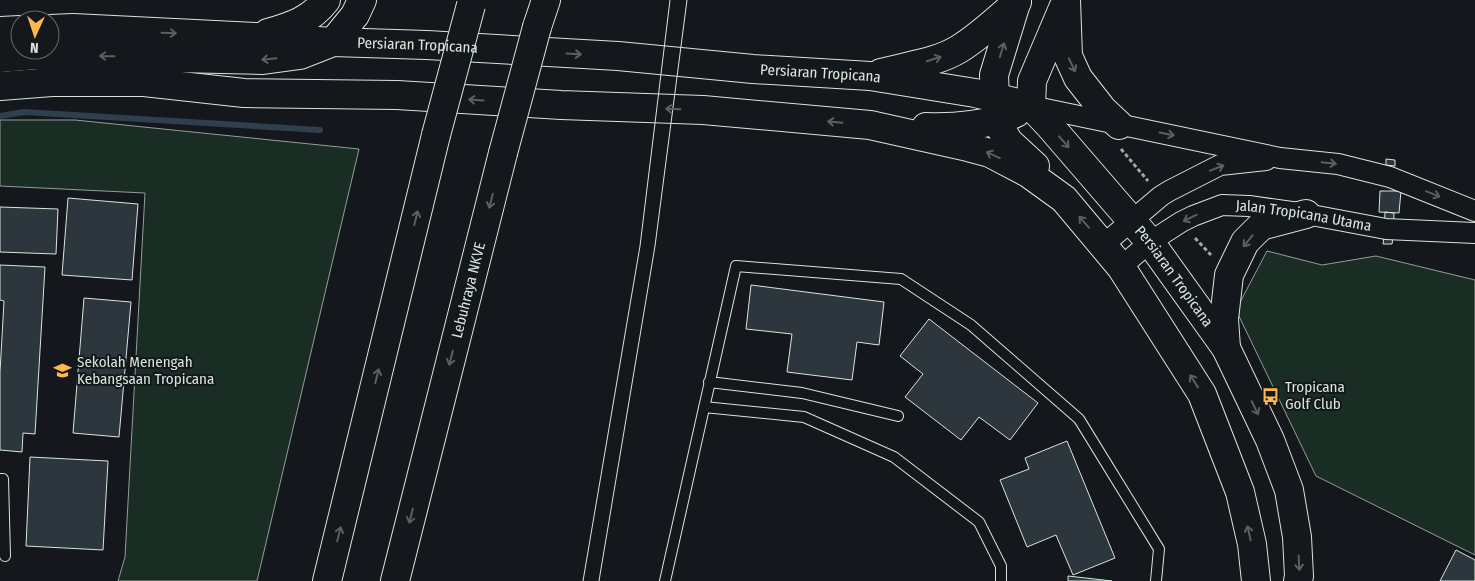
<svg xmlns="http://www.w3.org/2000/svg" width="1475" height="581" font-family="'Fira Sans Condensed',sans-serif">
  <rect width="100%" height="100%" fill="#14181c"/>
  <!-- green -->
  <path fill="#1a2d24" stroke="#939e99" d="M0,120h75l284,29 -102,432h-139l7,-24 20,-364 -145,-7z
    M1267,251l55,14 54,-9 99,24v275l-159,-79 -80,-166z"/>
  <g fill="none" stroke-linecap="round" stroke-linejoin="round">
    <!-- stream -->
    <path stroke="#2f3f4d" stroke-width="6" d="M0,116l24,-4 296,18"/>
  </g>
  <!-- building -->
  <path fill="#2c363c" stroke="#d8e6dc" d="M1386,159l9,1v6l-9,-1z
    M1380,191h21l-2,22 -20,-1z
    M68,198l70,6 -6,76 -70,-5z
    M0,207l58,2 -2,45 -56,-2z
    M1385,212l9,1 -1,25 -9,-1z
    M1384,237l9,1 -1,6h-9z
    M0,265l45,2 -10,167 -12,-1 -1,19 -22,-2v-78l4,-71 -4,-1z
    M751,285l133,17 -5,43 -22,-3 -5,38 -65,-8 5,-38 -46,-5z
    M84,298l47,4 -12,135 -46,-4z
    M929,319l109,84 -28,37 -31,-23 -18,23 -56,-43 18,-23 -23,-18z
    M1067,441l48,117 -42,17 -17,-40 -29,12 -27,-67 29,-11 -4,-11z
    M30,457l78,4 -5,89 -77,-4z
    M1456,550l19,10v21h-35z
    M1068,576l44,5h-44z"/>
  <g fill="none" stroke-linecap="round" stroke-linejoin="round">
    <defs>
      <path id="lane" d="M709,382l93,11 96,23
        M704,407l100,10 90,40 85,65 22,44v15
        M0,479h3l2,77
        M665,581l71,-315 165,13 70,46 108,94 80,130 -3,32"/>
      <g id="street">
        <path d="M1031,106l249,52 58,6 52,13 85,34"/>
        <path d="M1103,245l58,-49 8,-5 51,-26 46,-5"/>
        <path id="s1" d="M1121,267l29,-25 31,-20 12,-6 29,-11 27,1 57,8 80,15 89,4"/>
      </g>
      <g id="secondary">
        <path d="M1017,0l-23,75 1,23 6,31 8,13 26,24"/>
        <path d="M1066,0l2,56 10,22 25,32 16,15"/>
        <path id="s2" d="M50,29l23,-1 183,9 77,5 94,3 191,11 135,13 117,7 105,17 56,13 18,19 101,117 76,106 44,92 19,50 8,47 2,39 -1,5"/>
        <path d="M0,31l20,-1"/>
        <path d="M268,33c24,-7 43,-13 58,-33"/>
        <path d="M0,58l36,-3 227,5 37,-5 33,-13 22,-27 7,-15"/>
        <path d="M881,73c25,-7 55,-10 78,-24 21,-13 39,-30 58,-47"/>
        <path d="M0,86l52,-4h92l100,11 153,2 164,10 142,5 167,15 94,21 26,7 38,20 36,26 57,68 81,127 38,98 12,52 4,37"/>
        <path d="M1031,106l1,-25 31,-73"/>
        <path d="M926,127c27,1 65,-2 90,-14"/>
        <path d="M1226,348l-2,-29 5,-44 16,-33 16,-16 45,-12"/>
      </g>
      <g id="highway">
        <path d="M537,27l9,-27"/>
        <path d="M327,581l109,-446"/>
        <path id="s3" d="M395,581l108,-428"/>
      </g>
    </defs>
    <!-- lane casing -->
    <use href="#lane" stroke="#d8e6dc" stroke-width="12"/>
    <!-- street casing -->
    <use href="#street" stroke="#d8e6dc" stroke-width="22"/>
    <!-- secondary casing -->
    <use href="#secondary" stroke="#d8e6dc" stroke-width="30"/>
    <!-- highway casing -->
    <use href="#highway" stroke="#d8e6dc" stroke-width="30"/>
    <!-- path -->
    <path stroke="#9da8a2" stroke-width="3" stroke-dasharray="4 2.5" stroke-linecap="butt" d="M1121,149l27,32
      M1195,238l16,17"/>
    <!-- lane -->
    <use href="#lane" stroke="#14181c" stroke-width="10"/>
    <!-- street -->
    <use href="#street" stroke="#14181c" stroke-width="20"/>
    <!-- secondary -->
    <use href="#secondary" stroke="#14181c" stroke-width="28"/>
    <!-- highway -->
    <use href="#highway" stroke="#14181c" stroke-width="28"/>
    <!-- tram -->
    <path stroke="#d8e6dc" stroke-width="1" d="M583,581l57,-335 30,-246
      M599,581l56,-335 32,-246"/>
    <defs>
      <path id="highway-bridge" d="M436,135l35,-130
        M503,153l34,-126"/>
    </defs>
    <!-- highway-bridge casing -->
    <use href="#highway-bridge" stroke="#d8e6dc" stroke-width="30" stroke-linecap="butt"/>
    <!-- highway-bridge -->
    <use href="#highway-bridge" stroke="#14181c" stroke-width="28"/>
  </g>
  <!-- one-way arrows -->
  <defs><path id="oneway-shaft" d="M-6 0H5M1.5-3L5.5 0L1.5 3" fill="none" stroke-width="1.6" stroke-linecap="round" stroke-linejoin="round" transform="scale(1.25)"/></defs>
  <g stroke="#59605f">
    <use href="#oneway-shaft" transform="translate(169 33) rotate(2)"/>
    <use href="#oneway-shaft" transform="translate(1002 50) rotate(-73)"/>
    <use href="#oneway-shaft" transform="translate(574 54) rotate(3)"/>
    <use href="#oneway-shaft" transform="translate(107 56) rotate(-179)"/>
    <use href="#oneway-shaft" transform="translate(269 59) rotate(174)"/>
    <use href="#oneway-shaft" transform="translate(934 59) rotate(-18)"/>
    <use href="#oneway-shaft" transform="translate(1072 65) rotate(65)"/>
    <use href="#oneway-shaft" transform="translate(476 100) rotate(-176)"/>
    <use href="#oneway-shaft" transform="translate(673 109) rotate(-178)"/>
    <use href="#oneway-shaft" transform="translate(835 122) rotate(-175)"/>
    <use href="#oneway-shaft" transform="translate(1167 134) rotate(11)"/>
    <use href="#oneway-shaft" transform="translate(1064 142) rotate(49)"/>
    <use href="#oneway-shaft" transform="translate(993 155) rotate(-155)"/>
    <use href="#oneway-shaft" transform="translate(1329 163) rotate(6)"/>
    <use href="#oneway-shaft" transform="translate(1217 168) rotate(-21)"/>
    <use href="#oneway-shaft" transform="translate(1433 194) rotate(22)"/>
    <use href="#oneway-shaft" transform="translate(491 201) rotate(104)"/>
    <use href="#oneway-shaft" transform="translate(416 218) rotate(-76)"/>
    <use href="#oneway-shaft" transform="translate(1190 218) rotate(154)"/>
    <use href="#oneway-shaft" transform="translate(1084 222) rotate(-131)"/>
    <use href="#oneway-shaft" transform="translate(1248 241) rotate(129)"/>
    <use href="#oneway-shaft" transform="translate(451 358) rotate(104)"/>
    <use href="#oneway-shaft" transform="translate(377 376) rotate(-76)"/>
    <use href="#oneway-shaft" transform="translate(1194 381) rotate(-122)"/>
    <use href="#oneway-shaft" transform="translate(1255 408) rotate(64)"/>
    <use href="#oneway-shaft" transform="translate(411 516) rotate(104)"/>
    <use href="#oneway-shaft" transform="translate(1249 533) rotate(-103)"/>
    <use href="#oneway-shaft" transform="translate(339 534) rotate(-76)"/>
    <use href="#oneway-shaft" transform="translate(1299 563) rotate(87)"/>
  </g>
  <!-- icons -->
  <defs>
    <symbol id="school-bare" viewBox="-9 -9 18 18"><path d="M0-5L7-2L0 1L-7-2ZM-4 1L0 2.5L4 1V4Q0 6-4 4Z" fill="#ffb74d" stroke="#14181c" stroke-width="2.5" paint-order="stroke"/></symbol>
    <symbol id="bus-bare" viewBox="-9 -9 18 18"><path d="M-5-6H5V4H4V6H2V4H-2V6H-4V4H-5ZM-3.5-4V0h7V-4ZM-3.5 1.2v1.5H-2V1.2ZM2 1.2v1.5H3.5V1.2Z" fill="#ffb74d" stroke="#14181c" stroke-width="2.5" paint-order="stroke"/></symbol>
  </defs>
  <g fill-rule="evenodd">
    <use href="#school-bare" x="50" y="358" width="25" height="25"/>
    <use href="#bus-bare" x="1258" y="384" width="25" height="25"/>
  </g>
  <g text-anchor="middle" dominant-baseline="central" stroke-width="4" stroke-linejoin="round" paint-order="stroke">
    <!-- street labels -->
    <g font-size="15" fill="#d8e6dc" stroke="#14181c">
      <text stroke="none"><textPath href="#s2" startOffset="368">Persiaran Tropicana</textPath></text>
      <text stroke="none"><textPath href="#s2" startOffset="772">Persiaran Tropicana</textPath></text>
      <text stroke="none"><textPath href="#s1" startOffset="202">Jalan Tropicana Utama</textPath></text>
      <text stroke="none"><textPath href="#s2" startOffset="1208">Persiaran Tropicana</textPath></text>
      <text stroke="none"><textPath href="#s3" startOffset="300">Lebuhraya NKVE</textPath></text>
    </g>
    <!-- poi labels -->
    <g font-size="15" fill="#d8e6dc" stroke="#14181c" text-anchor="start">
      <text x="77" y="362">Sekolah Menengah<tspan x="77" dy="17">Kebangsaan Tropicana</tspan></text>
      <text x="1285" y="387">Tropicana<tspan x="1285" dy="17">Golf Club</tspan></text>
    </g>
  </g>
  <!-- north arrow -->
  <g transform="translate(35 35) rotate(183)"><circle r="24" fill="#14181c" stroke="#626a69"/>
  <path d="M0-4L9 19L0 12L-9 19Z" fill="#ffb74d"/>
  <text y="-8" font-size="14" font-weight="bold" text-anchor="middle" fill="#d8e6dc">N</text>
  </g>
</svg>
